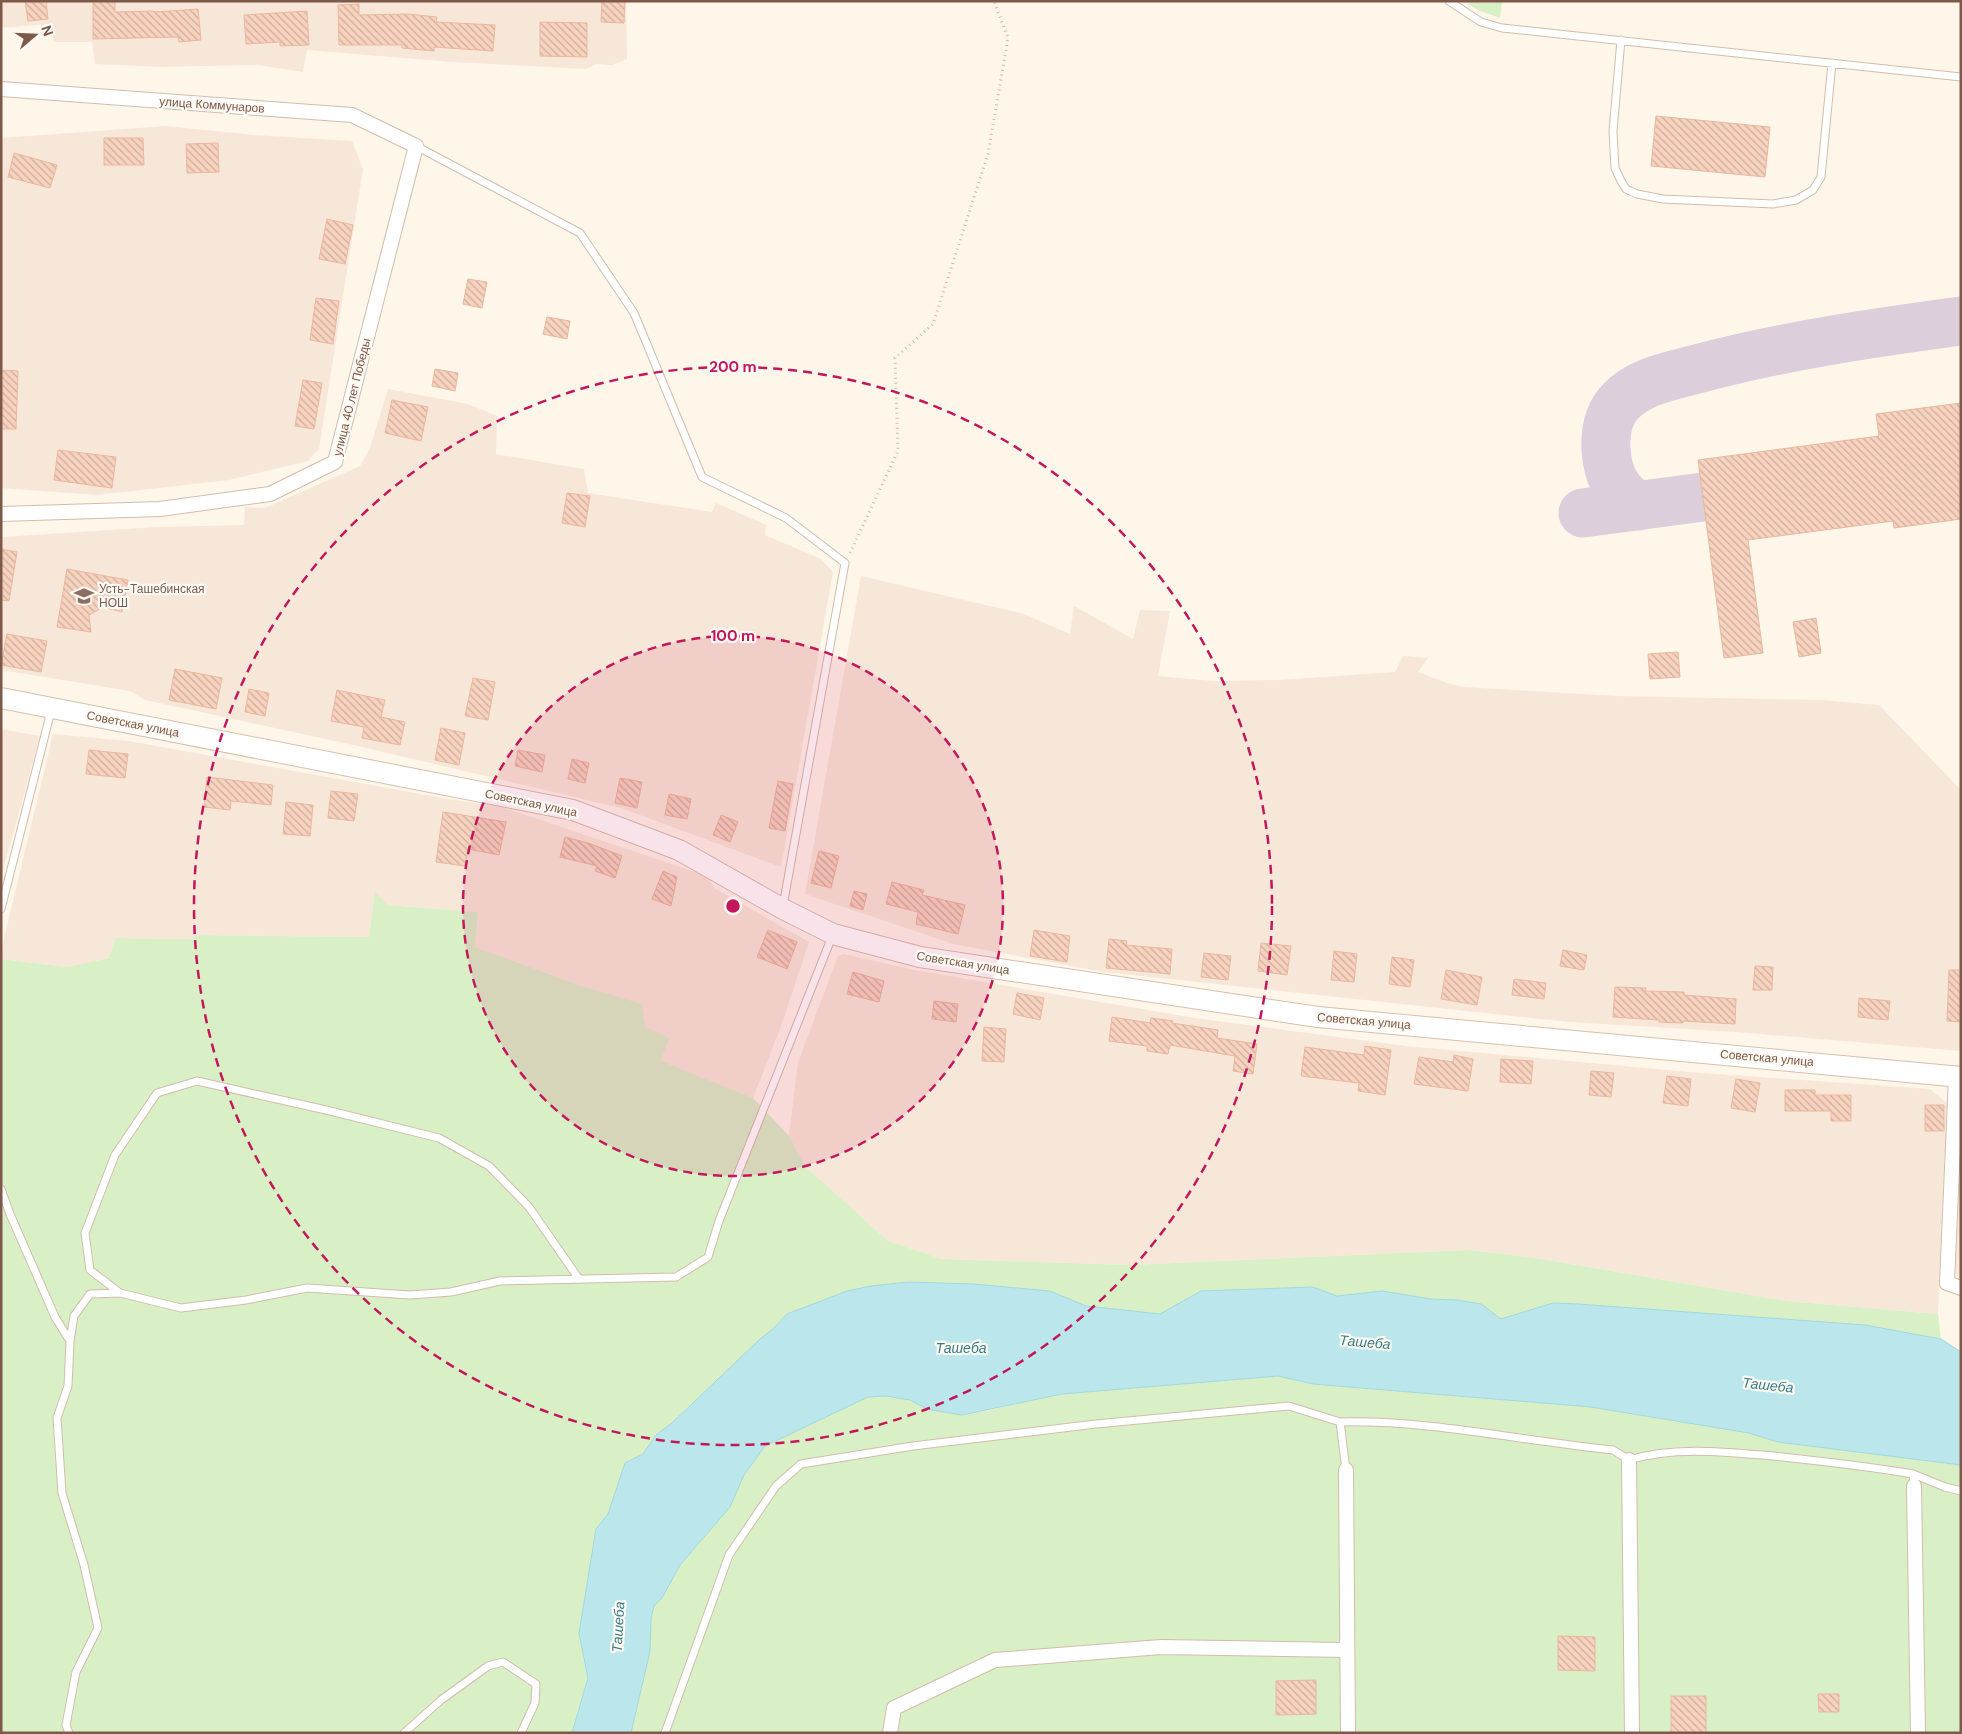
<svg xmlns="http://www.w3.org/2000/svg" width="1962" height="1734" font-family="'DM Sans',sans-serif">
  <defs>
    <pattern id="building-back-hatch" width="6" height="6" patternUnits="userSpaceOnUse" patternTransform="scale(1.25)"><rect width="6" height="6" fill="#f7d3bf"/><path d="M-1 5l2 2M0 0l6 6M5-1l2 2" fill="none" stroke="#cdae9d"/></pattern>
  </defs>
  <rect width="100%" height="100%" fill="#fff6ea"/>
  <!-- residential -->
  <path fill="#f7e7d8" d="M1,1h625l1,58 -15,6 -15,-1 -11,5 -134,-7 -145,-12 -4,22 -46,-7 -97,2 -65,-3 -3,-22h-38l-4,-18 -49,4z
    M166,126l89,9 97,6 11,28 -44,280 -11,12 -79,19 -132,15 -96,-7v-350z
    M388,389l80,15 29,12 -1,38 88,15 4,24 124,19 4,-9 50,22 -1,10 56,24 12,13 -52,295 -160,-59 -263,-62 -213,-46 -15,-9 -129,-21v-133l156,-10 87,-2 1,-18 20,1 95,-42 10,-18z
    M861,576l163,38 46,20 4,-28 59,33 7,-29 30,1 -12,65 55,5 66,-1 116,-8 8,-16 25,2 -10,14 29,11 17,4 153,9 205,4 57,5 82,85v261l-224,-19 -168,-10 -465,-50 -151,-28 -148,-50z
    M1,729l39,7 -39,142z
    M53,734l76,7 319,58 54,8 205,69 7,12 95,54 -29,87 -27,69 -93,-37 -15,-34 -4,-23 -62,-19 -104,-38 3,-35 -90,-7 -13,-12 -6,44 -173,-2 -3,4 -77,-1 -7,20 -42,9 -66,-8v-8z
    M844,954l70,16 281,48 211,28 283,26 241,17 17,14 -9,211 -152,-13 -250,-43 -67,-8 -340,15 -187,-6 -54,-18 -82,-74 -17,-31 9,-74 40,-106z
    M1961,1151v128l-3,-2 -3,-7z"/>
  <!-- green -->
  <path fill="#d9efc6" d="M1464,1h38l-2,17 -22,-8z
    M375,892l13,13 90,7 -3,35 104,38 63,19 3,23 24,11 -8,23 92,37 36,38 17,31 82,74 54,18 187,6 340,-15 67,8 250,43 152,13 3,25 -25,-4 -338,-31 -25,-1 -52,16 -20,-15 -24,-4 -26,-1 -49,-8 -45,5 -24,-9 -112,4 -41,23 -74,-8 -36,-15 -77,-7 -64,-2 -38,4 -24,5 -60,23 -13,14 -14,11 -88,84 -16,12 -13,19 -18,9 -17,51 -12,15 -5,39 -6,92 3,18 -16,55h-571v-774l66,8 42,-9 7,-20 77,1 3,-4 173,2z
    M1278,1376l35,8 278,23 158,26 29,9 183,23v268h-1330l19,-82 1,-33 3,-12 8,-8 18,-33 50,-58 14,-32 21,-29 103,-49 18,-1 24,4 17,9 53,3 82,-18z"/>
  <!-- water -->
  <path fill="#bbe7ec" stroke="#a0d8df" d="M909,1282l64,2 77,7 36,15 74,8 41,-23 112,-4 24,9 45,-5 49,8 26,1 24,4 20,15 52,-16 25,1 287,21 76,14 20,13v113l-183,-23 -29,-9 -158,-26 -278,-23 -35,-8 -216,18 -100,21 -35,-6 -17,-9 -24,-4 -18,1 -103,49 -21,29 -14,32 -50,58 -18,33 -8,8 -3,12 -1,33 -19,82h-59l16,-55 -9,-45 17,-104 12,-15 17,-51 18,-9 13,-19 16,-12 88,-84 14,-11 13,-14 60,-23 24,-5z"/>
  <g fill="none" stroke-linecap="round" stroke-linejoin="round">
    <!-- taxiway -->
    <path stroke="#dccedb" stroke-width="49" d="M1638,506c-22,-14 -30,-30 -32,-56 -1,-18 2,-36 15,-49 19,-20 50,-25 76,-32 86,-23 175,-36 264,-48
      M1583,513l120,-16"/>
  </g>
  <!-- building -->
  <path fill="url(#building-back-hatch)" stroke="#ecb79d" d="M25,1h21l2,18 -20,2z
    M93,1h22v11l39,-1 1,1 43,-3 3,31 -22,2 -1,-5 -85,2z
    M602,1h23l-1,22 -23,-1z
    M359,4v11l49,-1 29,3 -1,5 59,3 -2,26 -59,-4v4l-32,-3v-3h-63l-1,-40z
    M307,11l2,34 -29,1v-4l-34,2 -2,-29z
    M540,22l47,1v34l-47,-1z
    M1656,116l114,11 -5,50 -114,-11z
    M104,138h39l1,27h-40z
    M218,143l1,29 -32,1 -1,-29z
    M14,153l43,12 -7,23 -42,-11z
    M327,219l26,6 -8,39 -26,-5z
    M468,279l19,3 -5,26 -19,-4z
    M316,298l23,3 -6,43 -23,-4z
    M547,317l23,4 -3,18 -24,-5z
    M435,369l23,4 -3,18 -23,-5z
    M1,370l17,1 -2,58h-15z
    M303,380l19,3 -8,46 -19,-3z
    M392,400l36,7 -7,34 -36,-8z
    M1961,403v116l-67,9 -1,-7 -145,19 15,113 -39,5 -26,-198 181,-24 -3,-22z
    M58,450l58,7 -4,31 -58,-8z
    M567,493l23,3 -5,31 -23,-4z
    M1,549l16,3 -8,49 -8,-1z
    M67,569l61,11 -6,32 -19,-5 -14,8 2,17 -34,-5z
    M1816,618l5,35 -22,4 -6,-35z
    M7,634l40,7 -6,31 -40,-7z
    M1678,652l2,25 -30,2 -2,-25z
    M175,669l47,9 -6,31 -47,-9z
    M473,678l22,4 -7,38 -23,-4z
    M249,689l20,4 -4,23 -20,-4z
    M337,690l48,10 -4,17 24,5 -5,23 -38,-7 2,-11 -33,-6z
    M441,728l24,5 -6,32 -24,-5z
    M89,750l39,4 -3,24 -39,-4z
    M518,750l27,5 -3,17 -27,-6z
    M572,759l17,4 -4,20 -17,-4z
    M207,777l66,8 -2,20 -40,-4 -1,9 -26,-3z
    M620,778l22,4 -5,26 -22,-5z
    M778,781l15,3 -8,47 -16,-3z
    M331,791l27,3 -4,27 -26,-3z
    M669,794l22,5 -4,20 -22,-4z
    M286,802l27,3 -3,31 -27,-2z
    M443,812l63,10 -7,33 -31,-6 -3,17 -29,-4z
    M721,815l17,7 -8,20 -17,-7z
    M565,837l23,6 34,13 -7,22 -20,-7 2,-5 -37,-9z
    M819,851l20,5 -8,32 -20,-5z
    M663,871l14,6 -6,29 -19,-7z
    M892,882l32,8 -2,5 43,10 -7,29 -42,-10 2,-12 -32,-8z
    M854,891l13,3 -4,16 -13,-4z
    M768,930l29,12 -10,27 -30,-12z
    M1034,930l36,6 -3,26 -37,-6z
    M1109,939l18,2 -1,4 46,4 -2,25 -64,-6z
    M1261,943l30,3 -4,29 -29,-4z
    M1563,950l24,5 -3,15 -24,-4z
    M1334,951l23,3 -3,28 -23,-2z
    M1204,953l27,3 -3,24 -27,-3z
    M1392,957l22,3 -4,27 -21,-3z
    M1755,966l18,1 -1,23h-19z
    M1446,970l36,7 -5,28 -36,-6z
    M1949,970h12v52l-14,-1z
    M853,972l31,9 -5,21 -32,-8z
    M1514,979l32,4 -2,16 -32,-4z
    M1615,987l31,1 -1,3 39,1v3l52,4 -1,25 -52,-3v2l-24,-1v-2l-46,-3z
    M1017,993l27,5 -4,22 -27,-6z
    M1859,998l31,3 -2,19 -30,-3z
    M934,1001l24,3 -2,18 -24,-3z
    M1112,1017l38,6 1,-5 22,3 -1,2 46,7 -1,8 40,6 -4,30 -20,-3 2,-15 -65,-11 -2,9 -21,-3v-5l-38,-5z
    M984,1027l22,2 -2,33 -22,-1z
    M1365,1046l26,4 -6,45 -27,-4 1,-8 -58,-7 4,-29 59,8z
    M1454,1055l19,4 -5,32 -54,-7 5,-27 34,5z
    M1501,1059l32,2 -2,23 -31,-2z
    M1591,1071l23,2 -3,24 -22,-2z
    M1667,1076l24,3 -3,27 -25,-3z
    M1736,1079l24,4 -5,29 -24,-4z
    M1785,1090h30v5h36v26h-20v-10h-46z
    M1925,1105h19v26h-19z
    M1558,1636l37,1v34l-37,-1z
    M1316,1680v34l-40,1v-34z
    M1818,1694h21v18h-20z
    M1671,1696h35v37h-35z"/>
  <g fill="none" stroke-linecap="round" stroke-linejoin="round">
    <defs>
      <path id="lane" d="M1449,1l32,21 21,6 459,49
        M1621,40l-8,91 2,37 6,13 5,8 11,5 26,5 110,5 23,-4 17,-10 8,-13 11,-114
        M416,146l164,87 54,80 68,164 84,41 59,45 -62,343
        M1,909l50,-198
        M1,1189l9,25 45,103 15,24 -2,45 -11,32 5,75 22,72 14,63 -22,44 -10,53 3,8
        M120,1293l-30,-23 -5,-37 30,-78 42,-62 40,-12 129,29 113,28 50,28 40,41 50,72
        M70,1341l4,-25 16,-22 30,-1 61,15 65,-8 61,-12 103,7 41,-3 49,-11 176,-4 32,-20 11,-36 114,-287
        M1340,1422c92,-2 182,19 273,28l16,10c46,-14 97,-8 144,-4 47,5 93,10 140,18l1,12
        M1913,1474l32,13 16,4
        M404,1733l37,-33 47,-34 15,-4 33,22 -1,19 -14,30
        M665,1733l64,-178 47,-69 25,-22 112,-18 183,-22 193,-18 51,16 6,48"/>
      <path id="street" d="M1,89l351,26 64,31 -81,316 -65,32 -110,15 -159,5
        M1956,1076l-9,207 14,5
        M1629,1460l3,273
        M1346,1470l2,263
        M1914,1486l4,247
        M890,1733l4,-25 101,-48 166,-13 186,3"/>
      <path id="secondary" d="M1,698l572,112 106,40 104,59 50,25 87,23 398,60 643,60"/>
    </defs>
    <!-- lane casing -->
    <use href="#lane" stroke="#d4bcad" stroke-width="9"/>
    <!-- street casing -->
    <use href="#street" stroke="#d4bcad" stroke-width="16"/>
    <!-- secondary casing -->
    <use href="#secondary" stroke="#d9bfad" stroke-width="22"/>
    <!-- path -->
    <path stroke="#deb5a0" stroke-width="3" stroke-dasharray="1 4" stroke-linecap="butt" d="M850,553l48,-102 -3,-93 38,-34 55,-170 20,-116 -14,-37"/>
    <!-- lane -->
    <use href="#lane" stroke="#fff" stroke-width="7"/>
    <!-- street -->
    <use href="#street" stroke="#fff" stroke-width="14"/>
    <!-- secondary -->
    <use href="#secondary" stroke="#fff" stroke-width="20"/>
  </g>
  <!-- distance rings -->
  <circle cx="733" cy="906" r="270" fill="#c2185b" fill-opacity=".12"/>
  <g fill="none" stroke="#c2185b" stroke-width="2.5" stroke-dasharray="9 6">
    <circle cx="733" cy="906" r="270"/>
    <circle cx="733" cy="906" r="539"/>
  </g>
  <!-- icons -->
  <defs>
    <symbol id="school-bare" viewBox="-9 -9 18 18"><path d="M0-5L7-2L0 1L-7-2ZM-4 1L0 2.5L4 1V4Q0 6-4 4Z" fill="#8d6e63" stroke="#fffaf3" stroke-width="2.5" paint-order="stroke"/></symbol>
  </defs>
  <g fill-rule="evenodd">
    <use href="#school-bare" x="70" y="582" width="28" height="28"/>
  </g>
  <g text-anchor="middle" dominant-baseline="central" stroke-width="4.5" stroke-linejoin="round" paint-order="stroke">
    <!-- street labels -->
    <g font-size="12" fill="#7e5949" stroke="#fffaf3">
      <text transform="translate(212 105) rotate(4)">улица Коммунаров</text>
      <text transform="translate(352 397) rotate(-76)">улица 40 лет Победы</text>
      <text transform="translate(133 724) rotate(11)">Советская улица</text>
      <text transform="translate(531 803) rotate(12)">Советская улица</text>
      <text transform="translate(963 963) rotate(9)">Советская улица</text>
      <text transform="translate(1364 1021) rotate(5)">Советская улица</text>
      <text transform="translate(1767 1058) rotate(5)">Советская улица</text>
    </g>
    <!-- education labels -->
    <g font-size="12" fill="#785e54" stroke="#fffaf3" text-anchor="start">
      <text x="99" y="589">Усть-Ташебинская<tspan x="99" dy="14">НОШ</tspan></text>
    </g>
    <!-- water labels -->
    <g font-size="14" font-style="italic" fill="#3a7c84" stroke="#fffaf3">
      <text transform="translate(1365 1342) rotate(5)">Ташеба</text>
      <text x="961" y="1348">Ташеба</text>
      <text transform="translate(1768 1385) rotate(6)">Ташеба</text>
      <text transform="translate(618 1627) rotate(-87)">Ташеба</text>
    </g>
  </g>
  <circle cx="733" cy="906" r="8" fill="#c2185b" stroke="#fffaf3" stroke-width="2.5"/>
  <g font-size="15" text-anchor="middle" font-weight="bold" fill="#c2185b" stroke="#fffaf3" stroke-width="4.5" stroke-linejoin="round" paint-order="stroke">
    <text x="733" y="372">200 m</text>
    <text x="733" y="641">100 m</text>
  </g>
  <!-- border -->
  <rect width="1962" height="1734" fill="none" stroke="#7e5949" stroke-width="5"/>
  <!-- north arrow -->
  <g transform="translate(35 35) rotate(71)" stroke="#fffaf3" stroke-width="4" paint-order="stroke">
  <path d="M0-4L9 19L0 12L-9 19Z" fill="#7e5949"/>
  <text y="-8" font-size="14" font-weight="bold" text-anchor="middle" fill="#7e5949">N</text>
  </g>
</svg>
